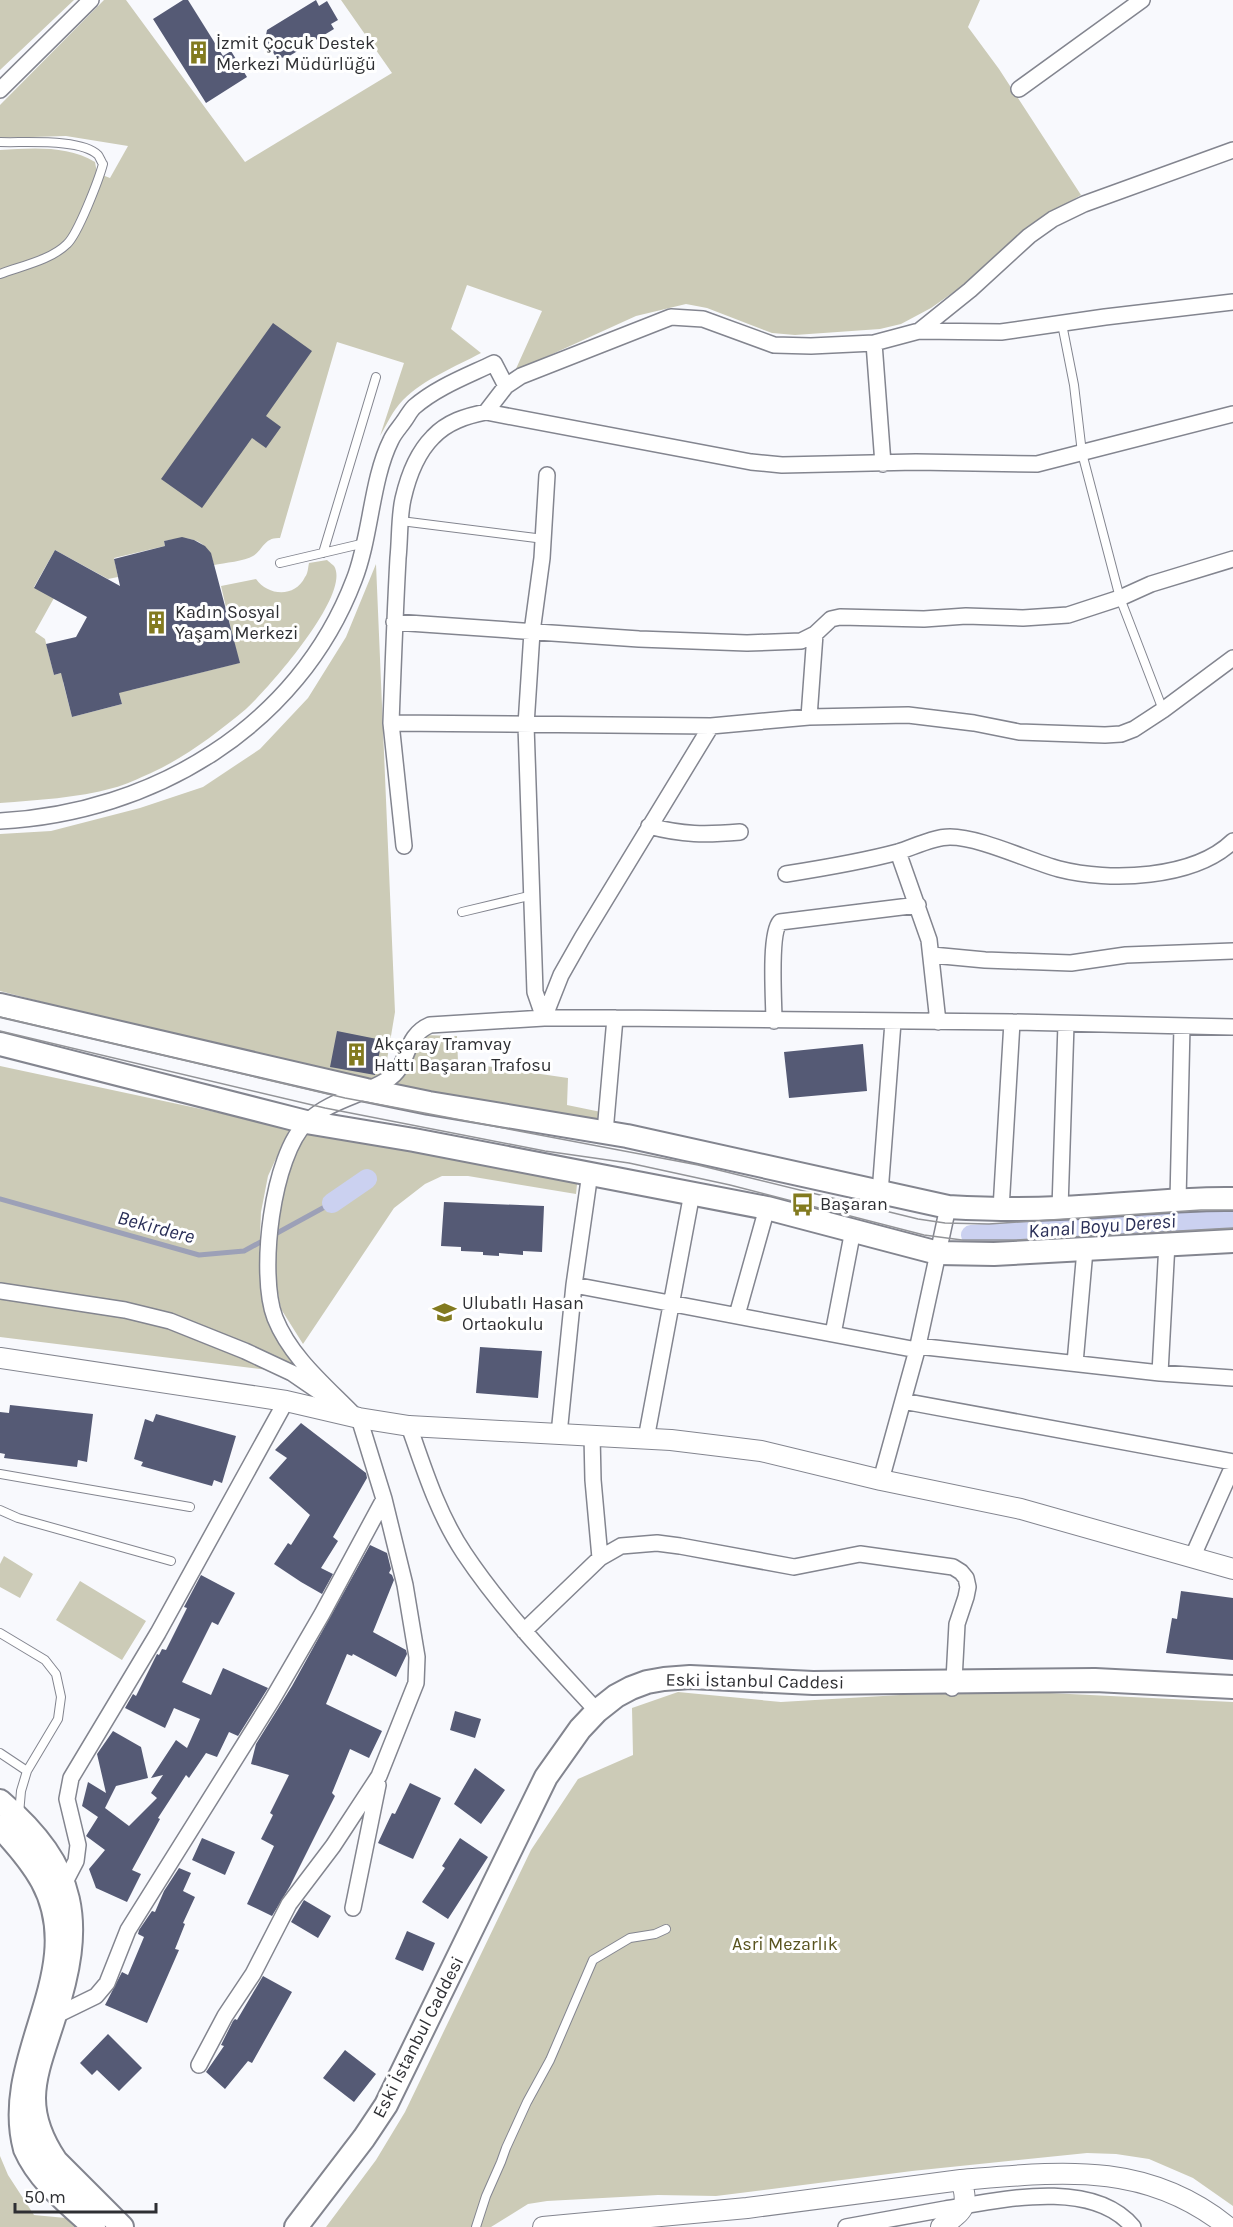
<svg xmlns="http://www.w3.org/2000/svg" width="1233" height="2227" font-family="Karla,sans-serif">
  <rect width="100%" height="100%" fill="#f8f9fd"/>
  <!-- green -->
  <path fill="#cccbb7" d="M0,0h74l-74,70z
    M104,0h22l119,162 147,-89 -51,-73h639l-12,27 31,42 82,126 -36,21 -87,73 -27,19 -30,16 -21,5 -85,6 -23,-2 -65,-25 -21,-4 -50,12 -121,55 27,-60 -75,-26 -16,44 30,24c-26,14 -57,26 -78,47 -10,10 -16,24 -23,36l24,-73 -67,-21 -57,196c-16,-1 -17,12 -27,18 -8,5 -29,7 -39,9 -6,-27 -25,-30 -50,-24l1,5 -51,12 4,19 -10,2 -53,-29 -21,37 20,11 -19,34 10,7 9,36 18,-5 -9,12 9,35 50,-13 -8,-29 17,15 108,-27 -18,-77 35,-7c12,17 39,19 49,-2 3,-3 3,-10 4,-14l18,-3c1,1 6,5 7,6 18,28 -67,124 -88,143 -29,24 -60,48 -95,64 -12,5 -25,12 -38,15 -36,10 -75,12 -113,15v-653c32,-2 67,-5 95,12l2,11 13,5 18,-32 -62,-10 -66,2v-33z
    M376,564l19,448 -10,60 -19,14 -366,-95v-157l51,-3 89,-23 63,-21 57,-38 48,-51 38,-61z
    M422,1035l35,1 1,26 110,16 -1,27 34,7 -2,15 -203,-42c10,-10 19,-36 26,-50z
    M0,1066l290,62 -22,48 -7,36 -2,51 8,56 28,36 -3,18 -292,-36z
    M307,1129l271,46 -2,19 -108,-18h-26l-17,8 -31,24 -91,136 -22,-35 -8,-44 8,-78z
    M4,1556l29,18 -13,24 -20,-11v-23z
    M80,1581l66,40 -24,39 -66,-40z
    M678,1692l103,10 119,-7 129,-3 204,10v504l-40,-28 -44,-19 -33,-5 -29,-1 -175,18 -196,25 -58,-1 -111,6 -19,3 -37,23h-165l50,-67 29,-48 126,-262 47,-71 55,-24 -1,-47z
    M0,2156l8,19 26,40 32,3 10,9h-76z"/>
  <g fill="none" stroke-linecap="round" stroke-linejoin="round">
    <!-- stream -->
    <path stroke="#9ca0b7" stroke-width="5" d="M0,1199l199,56 45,-4 88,-48"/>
    <!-- canal -->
    <path stroke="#cbd1f0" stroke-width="20" d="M332,1203l35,-24
      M971,1235l262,-17"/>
  </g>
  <!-- building -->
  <path fill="#555a75" d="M183,0h5l35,56 8,-5 16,26 -41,26 -53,-84z
    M316,0l3,6 8,-5 11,19 -7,4 3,5 -48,29 -10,-1 -11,-17 2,-10z
    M273,323l39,28 -46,65 15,11 -15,21 -14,-10 -50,70 -41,-29z
    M182,537l12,3 11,6 6,7 29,110 -121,30 3,11 -50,13 -11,-44 -7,2 -8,-31 30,-7 11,-20 -53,-29 21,-38 65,36 -6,-27 51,-13 -1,-5z
    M337,1031l45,9 -7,35 -45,-8z
    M863,1044l4,47 -78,7 -5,-46z
    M444,1202l100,4 -2,46 -19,-1v4l-24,-2v3l-16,-1v-3l-22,-1v-4l-20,-1z
    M480,1347l62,4 -4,47 -62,-5z
    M10,1405l83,9 -6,48 -9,-2 -1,7 -73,-9 1,-4 -5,-1v-41l9,1z
    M156,1414l80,22 -14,47 -8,-3 -2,6 -71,-20 2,-4 -9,-3 11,-40 8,3z
    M301,1423l65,50 1,5 -34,59 5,4 -17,27 12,6 -11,20 -21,-12 -27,-18 14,-21 3,2 19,-30 -41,-37 18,-20 -12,-8z
    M370,1545l17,8 4,16 -2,4 3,2 2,5 -21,52 33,18 1,4 -11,23 -43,-23 -1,2 -5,-2 -21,50 56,27 -13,27 -19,-9 -18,44 3,3 -45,90 -18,30 -25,-12 27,-58 -13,-7 12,-24 -3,-2 19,-38 -38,-11 5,-20 36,-58z
    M201,1575l34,18 -17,32 -6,-3 -30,60 29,13 12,-27 45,20 -30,48 -9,-4 -12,25 -11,-4 -17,25 -3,-3 -28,43 2,1 -28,51 9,4 -14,28 -31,-14 -7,-19 16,-19 -19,-14 12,-19 -16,-11 6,-24 18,11 -9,-39 16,-23 28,16 7,31 -32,8 -11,22 24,18 28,-28 -6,-5 12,-18 -12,3 25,-38 11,8 13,-29 -26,-11 -9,20 -40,-20 8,-14 3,2 21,-42 2,1 3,-6 4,1 21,-42 -3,-1z
    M1181,1591l52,7v62l-67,-7 6,-35 5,1z
    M455,1711l26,8 -6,19 -25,-8z
    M475,1768l30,22 -24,34 -27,-20z
    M410,1783l31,15 -28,61 -35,-16 14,-30 3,1z
    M202,1838l33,14 -10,23 -33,-15z
    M460,1838l28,19 -40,62 -26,-17 23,-34 -3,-2z
    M179,1868l12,5 -8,18 12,6 -12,26 2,1 -10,25 4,1 -32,73 -42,-18 17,-33 6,3 16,-38 -6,-3 1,-4 13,-19 3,1 9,-21z
    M304,1900l27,16 -13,22 -27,-16z
    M407,1931l28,12 -12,28 -28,-12z
    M263,1976l29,16 -40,71 -4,-2 -23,28 -19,-17 18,-26 -3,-1 12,-24 2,-2 2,1z
    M108,2034l34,34 -23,23 -22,-21 -5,5 -12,-12z
    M345,2050l31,24 -22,28 -31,-24z"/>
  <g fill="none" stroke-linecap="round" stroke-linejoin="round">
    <defs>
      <path id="service" d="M0,142c24,1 81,-4 98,13 1,1 4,8 5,9 -4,15 -25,70 -36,80 -16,16 -46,22 -67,30
        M1062,324l12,61 8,68 38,145 43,112
        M401,521l143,18
        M323,553l53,-176
        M280,563l85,-20
        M462,912l71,-17
        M0,1474l190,33
        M0,1510l18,8 153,43
        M0,1633l45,27 11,14 5,23 -3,22 -31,52 -6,20 -2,23
        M0,1753l27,18
        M476,2227l10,-31 15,-34 5,-14 21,-46 23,-42 43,-100 37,-22 25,-4 11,-5"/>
      <path id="minor" d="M1019,89l123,-89
        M0,90l91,-90
        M919,331l51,-41 59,-54 24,-17 31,-15 149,-54
        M874,343l9,121
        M486,412l20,-26 15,-10 150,-59 32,2 71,26 37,1 63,-3 45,-12 82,1 104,-15 128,-15
        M1233,414l-196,50 -121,-2 -134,3 -31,-3 -265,-50c-20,4 -39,10 -53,25 -16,16 -25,40 -30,62 -4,18 -3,40 -5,59 -3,55 -5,110 -7,165l320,3 98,-9 99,-2 66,8 45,9 86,3 16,-1 13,-5 29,-19 70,-52
        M394,622l245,17 108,4 54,-2 14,-7 16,-15 9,-2 84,2 42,-3 57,2 45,-3 52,-17 31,-14 82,-25
        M809,717l6,-83
        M391,723l13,123
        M0,821c153,-8 298,-94 354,-241 17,-43 17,-100 37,-140 3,-7 9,-13 13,-19 3,-4 6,-10 10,-14 23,-20 53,-31 80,-44l12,23
        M649,826c34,9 56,9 91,6
        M898,852l31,88 9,82
        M786,874c38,-6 75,-12 112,-22 16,-5 35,-15 52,-15 30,0 79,24 109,32 50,13 135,10 174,-28
        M932,955l53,5 86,3 55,-8 107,-4
        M544,1018l-9,-26 -9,-267 6,-93 10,-74 5,-83
        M544,1018l17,-43 21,-37 129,-212
        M774,1021c0,-18 -5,-87 6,-99l138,-17
        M605,1132l10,-114
        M880,1193l13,-171
        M1178,1200l4,-174
        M1060,1208l6,-184
        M1001,1209l11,-187
        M574,1285l343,65
        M0,1291l125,19 45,11 75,30 47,22 35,24
        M737,1315l30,-107
        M833,1334l20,-104
        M917,1346l243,27 73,5
        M1075,1363l10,-113
        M1160,1373l7,-130
        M903,1401l330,61
        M355,1416c-29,-30 -64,-58 -80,-98 -17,-44 -3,-163 32,-196 23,-22 54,-26 80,-42 24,-14 15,-43 43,-55l114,-7h71l397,4 221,5
        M409,1426c15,43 29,88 55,127 38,57 87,108 133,158
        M559,1434l15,-149 16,-112
        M592,1435l1,45 7,78
        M646,1439l46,-246
        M881,1480l36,-130 31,-143
        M1192,1558l41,-92
        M524,1631l76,-73 21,-12 36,-3 23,3 114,21 66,-13 93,13 8,5 5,6 2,9 -2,10 -9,27 -3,56 -2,8
        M64,1884l12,-23 2,-16 -11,-46 4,-21 87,-145 128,-232
        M353,1908l25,-123
        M55,2016l41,-20 11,-13 21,-53 144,-230 50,-86 62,-115
        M199,2065l26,-49 28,-42 36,-70 44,-58 46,-70 37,-93 1,-26 -12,-72 -21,-86 -25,-81 -7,-4
        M846,2227c33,-6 66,-12 99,-18 55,-9 147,-31 188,18"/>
      <path id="tertiary" d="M0,1358l286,43 73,17 50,8 262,14 90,11 120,29 140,29 212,60
        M961,2180c98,-8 184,-20 267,47
        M543,2227l204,-19 214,-28c9,27 2,31 -20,47"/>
      <path id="secondary" d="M0,1005l366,85 63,13 198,33 321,71c37,2 74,3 111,1 58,-2 116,-10 174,-9
        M0,1044l306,78 108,18 353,68 171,45 56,1 239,-13
        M0,1801c78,67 85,122 54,217 -18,57 -35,88 2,143l66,66
        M0,1827c15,16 31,34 42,54 49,90 -42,176 -17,268 14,32 44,55 69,78
        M296,2227l68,-89 22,-33 160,-328 34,-48 17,-18 19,-15 15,-8 16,-6 17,-3 26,-2 123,6 282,-3 138,7"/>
    </defs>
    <!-- service casing -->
    <use href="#service" stroke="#83858f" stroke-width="10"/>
    <!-- minor casing -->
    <use href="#minor" stroke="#83858f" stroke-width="18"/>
    <!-- tertiary casing -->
    <use href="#tertiary" stroke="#83858f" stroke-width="22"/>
    <!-- secondary casing -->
    <use href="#secondary" stroke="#83858f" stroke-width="26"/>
    <!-- service -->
    <use href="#service" stroke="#fff" stroke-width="8"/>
    <!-- minor -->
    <use href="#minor" stroke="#fff" stroke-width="15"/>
    <!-- tertiary -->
    <use href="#tertiary" stroke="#fff" stroke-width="20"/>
    <!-- secondary -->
    <use href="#secondary" stroke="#fff" stroke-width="22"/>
    <!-- tram -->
    <path stroke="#939498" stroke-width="1.5" d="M0,1017l345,81 353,67 220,54 27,4 44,1 212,-14h32
      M0,1031l325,77 220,43 84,12 101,22 194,50 38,5h54l217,-12"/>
  </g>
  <!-- icons -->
  <defs>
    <symbol id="building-bare" viewBox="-9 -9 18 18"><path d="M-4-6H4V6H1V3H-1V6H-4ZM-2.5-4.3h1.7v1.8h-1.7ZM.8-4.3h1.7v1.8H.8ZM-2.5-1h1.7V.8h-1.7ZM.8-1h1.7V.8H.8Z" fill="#827a1f" stroke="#fff" stroke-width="2.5" paint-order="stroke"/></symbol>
    <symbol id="bus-bare" viewBox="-9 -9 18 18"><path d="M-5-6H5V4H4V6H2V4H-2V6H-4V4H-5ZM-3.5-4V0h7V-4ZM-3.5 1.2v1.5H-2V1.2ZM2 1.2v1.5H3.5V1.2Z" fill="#827a1f" stroke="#fff" stroke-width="2.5" paint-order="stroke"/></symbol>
    <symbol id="school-bare" viewBox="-9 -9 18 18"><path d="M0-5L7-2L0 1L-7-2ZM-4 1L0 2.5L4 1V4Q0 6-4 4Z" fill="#827a1f" stroke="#fff" stroke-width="2.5" paint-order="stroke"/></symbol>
  </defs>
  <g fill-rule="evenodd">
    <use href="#building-bare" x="182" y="36" width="33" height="33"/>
    <use href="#building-bare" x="140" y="606" width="33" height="33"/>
    <use href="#building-bare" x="340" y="1038" width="33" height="33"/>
    <use href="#bus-bare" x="786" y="1188" width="33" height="33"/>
    <use href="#school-bare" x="428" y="1296" width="33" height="33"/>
  </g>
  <g text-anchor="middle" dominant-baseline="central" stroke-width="6" stroke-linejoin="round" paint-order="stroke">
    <!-- poi labels -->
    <g font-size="18" fill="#2e2f33" stroke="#fff" text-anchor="start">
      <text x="216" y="43">İzmit Çocuk Destek<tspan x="216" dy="21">Merkezi Müdürlüğü</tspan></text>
      <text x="175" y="612">Kadın Sosyal<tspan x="175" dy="21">Yaşam Merkezi</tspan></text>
      <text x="374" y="1044">Akçaray Tramvay<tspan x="374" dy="21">Hattı Başaran Trafosu</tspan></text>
      <text x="820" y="1204">Başaran</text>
      <text x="462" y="1303">Ulubatlı Hasan<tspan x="462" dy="21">Ortaokulu</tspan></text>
    </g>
    <!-- street labels -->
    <g font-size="18" fill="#2e2f33" stroke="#fff">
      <text transform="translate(755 1681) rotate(1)">Eski İstanbul Caddesi</text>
      <text transform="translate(418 2037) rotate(-63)">Eski İstanbul Caddesi</text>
    </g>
    <!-- park labels -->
    <g font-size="18" fill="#58531e" stroke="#fff">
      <text x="785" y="1944">Asri Mezarlık</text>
    </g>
    <!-- water labels -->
    <g font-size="20" font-style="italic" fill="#292e57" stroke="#fff">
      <text transform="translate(1102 1226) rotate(-4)">Kanal Boyu Deresi</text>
      <text transform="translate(156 1227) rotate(15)">Bekirdere</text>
    </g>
  </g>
  <!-- scale -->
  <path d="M15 2203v9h141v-9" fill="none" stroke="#2e2f33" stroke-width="3"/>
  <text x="24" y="2203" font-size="18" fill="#2e2f33" stroke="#ffffff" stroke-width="4.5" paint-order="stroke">50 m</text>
</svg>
